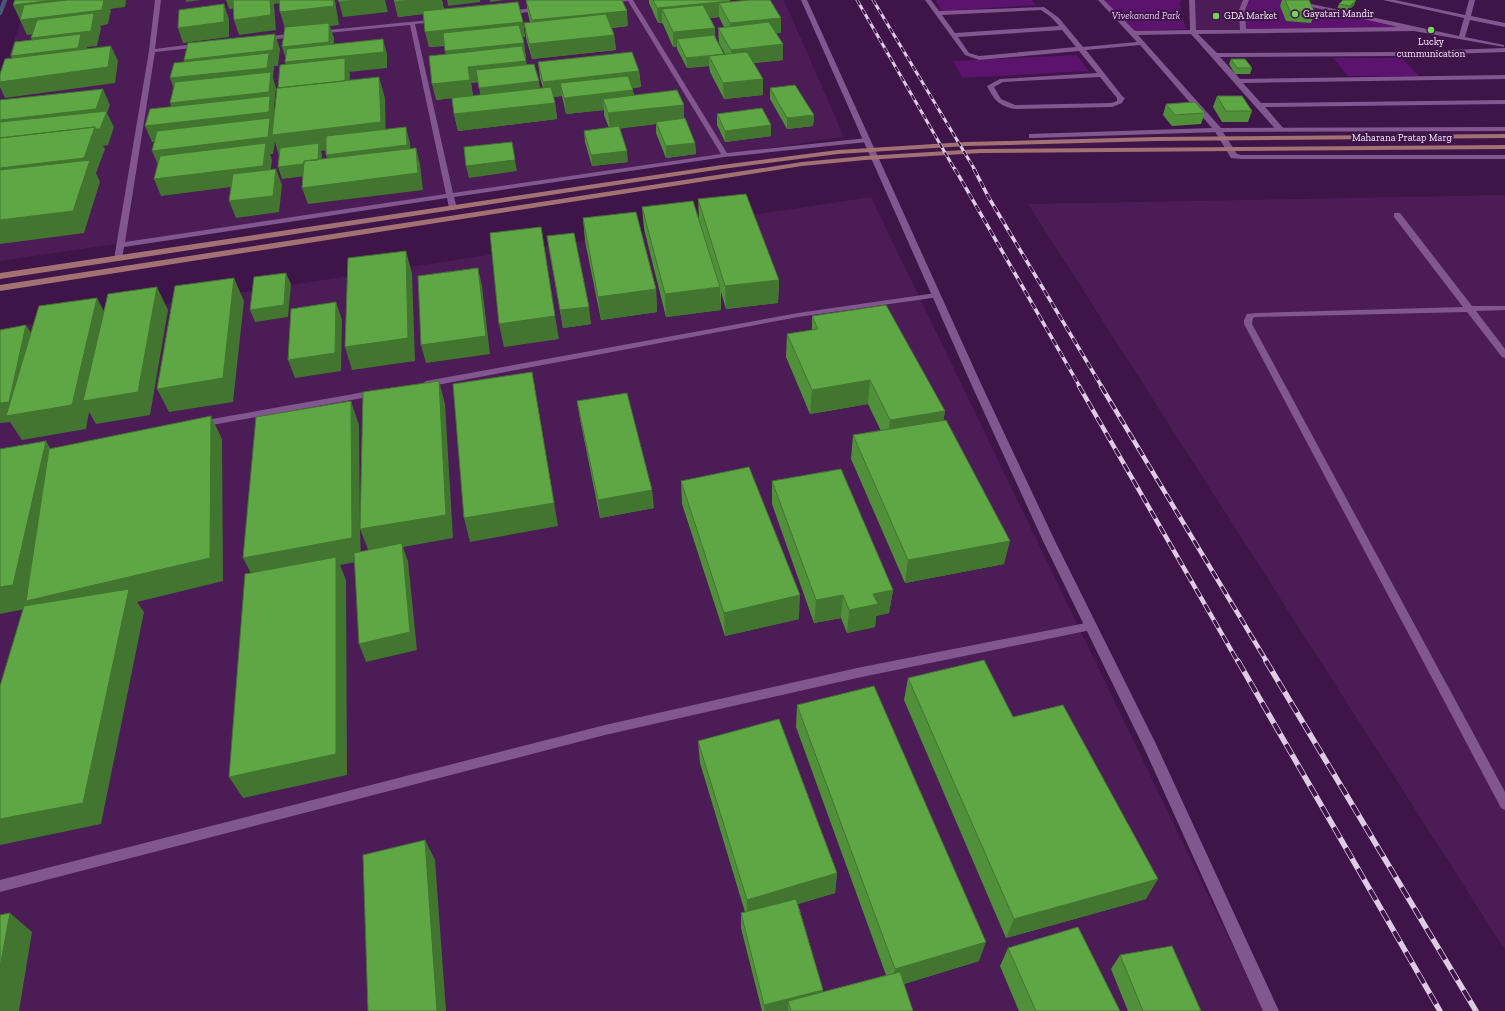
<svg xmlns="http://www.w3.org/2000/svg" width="1505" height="1011" font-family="'Zilla Slab',serif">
  <rect width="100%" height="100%" fill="#3e1449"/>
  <!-- built -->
  <path fill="#4b1c56" d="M28,0h756l60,137 -844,124v-179z
    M1192,0h58l-7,30 -50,2z
    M1505,195v755l-477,-746z
    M871,197l393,814h-1264v-682z"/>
  <!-- green -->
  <path fill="#5b136d" d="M935,0h97l4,5 -94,6z
    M1104,0h78l-2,2 1,14 6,13 -52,2z
    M1246,0h39l129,29 -171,1 -1,-11z
    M1077,55l12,16 -127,7 -9,-17z
    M1333,58h69l17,18h-71z"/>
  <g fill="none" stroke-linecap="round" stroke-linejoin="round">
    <!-- stream -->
    <path stroke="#4b5479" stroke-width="4.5" d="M0,13l5,-13"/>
    <!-- service -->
    <path fill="#82568f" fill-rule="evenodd" d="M155,0h6l-6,49 46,-6 3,2 -3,2 -46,5 -30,190 321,-48 -36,-169 -94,9v-2l2,-1 121,-12v2l-2,1 -22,2 38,169 268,-39 -93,-153 -22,2 -1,-1 3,-2h25l94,153 140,-15 3,2 -3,2 -142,15 -271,40 3,11 -4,2 -4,-2 -2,-10 -323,49 -2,12 -4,2 -4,-2 35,-208z
      M541,7l2,1v2l-36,5 -3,-2 3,-2z
      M296,33l3,2 -1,1 -34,5 -3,-2 3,-2z
      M1394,213h6l72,93h33v4l-29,1 29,38v9l-3,-1 -35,-45 -211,5 -3,1 -1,6 253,468v18l-4,-2 -257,-484v-4l3,-6 9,-1 207,-6 -69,-90z
      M936,293l4,2 -1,2 -141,20 -372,70 -4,-3 4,-3 372,-68z
      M376,390l5,3 -2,2 -178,32 -5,-3 5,-3z
      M1091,622l4,1 2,3 -2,3 -4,1 -234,48 -252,57 -605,157v-12l605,-155 252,-57z"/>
    <!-- minor -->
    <path fill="#82568f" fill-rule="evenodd" d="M801,0h6l175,386 73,155 101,203 123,267h-16l-118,-261 -102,-209 -71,-155z
      M925,0h6l8,11 105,-4 15,11 24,29 54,-5 -39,-42h6l31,31 55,-1 -1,-30h6l1,30h44l-1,-20 4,-10h6l-4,10 1,19 152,-2 -116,-27h11l166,36 5,-18 -81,-18h12l70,15 4,-15h6l-4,16 34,7v4l-35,-7 -5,17 39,8v2l-90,-16 -216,3 19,19 176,-1 112,-4v4l-112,4 -173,1 20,22 265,-4v4l-262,4 18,20 244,-3v4l-240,3 19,22 -4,2h-3l-86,-97 -53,1 83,93v4l-189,6h-3v-4l183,-6 -72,-83 -54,5 37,47 2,1 -3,5 -10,4 -97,2c-16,-3 -21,-9 -28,-23l13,-7 97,-6 -18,-22 -100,9 -14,-5zM1041,10l10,7 8,9 -104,7 -13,-18zM1062,30l14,17 -97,9 -10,-3 -11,-16zM1100,77l17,21v3l-6,2 -96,2 -14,-6 -7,-12 9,-5z"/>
    <!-- tertiary -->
    <path fill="#82568f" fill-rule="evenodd" d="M1505,127v4l-282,1 14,22 4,1h264v4h-264l-10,-1 -17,-28 4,-2z"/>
    <!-- secondary -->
    <path fill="#a47172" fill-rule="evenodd" d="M1505,134v4l-349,3 -190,5 -128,8 -116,15 -722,110v-6l722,-108 116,-15 128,-8 190,-5z
      M1505,145v4l-525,4 -115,7 -63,6 -802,125v-6l802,-123 63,-6 115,-7z"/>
    <defs>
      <path id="rail-far3" d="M857,0l98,170
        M873,0l102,170"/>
      <path id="rail-far2" d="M955,169l125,218
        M974,169l15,29 113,189"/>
      <path id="rail-far1" d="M1079,386l159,276
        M1101,386l166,276"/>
      <path id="rail" d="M1238,661l202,350
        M1266,661l210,350"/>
    </defs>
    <!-- rail-far3 casing -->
    <use href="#rail-far3" stroke="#decbe4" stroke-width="3"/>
    <!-- rail-far2 casing -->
    <use href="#rail-far2" stroke="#decbe4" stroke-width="3.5"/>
    <!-- rail-far1 casing -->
    <use href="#rail-far1" stroke="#decbe4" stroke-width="4.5"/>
    <!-- rail casing -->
    <use href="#rail" stroke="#decbe4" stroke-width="5.5"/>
    <!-- rail-far3 -->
    <use href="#rail-far3" stroke="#3e1449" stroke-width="2" stroke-dasharray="5.5" stroke-linecap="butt"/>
    <!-- rail-far2 -->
    <use href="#rail-far2" stroke="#3e1449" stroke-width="2.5" stroke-dasharray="7" stroke-linecap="butt"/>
    <!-- rail-far1 -->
    <use href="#rail-far1" stroke="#3e1449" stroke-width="3" stroke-dasharray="9" stroke-linecap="butt"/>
    <!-- rail -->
    <use href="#rail" stroke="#3e1449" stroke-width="4" stroke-dasharray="12" stroke-linecap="butt"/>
  </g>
  <!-- wall -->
  <path fill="#51903a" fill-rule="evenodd" d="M394,0h48l2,9 79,13 2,15h-2l3,21h-1l2,7 13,23h3l-3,-10 -2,-16 101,9 2,16 -9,1 2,7 50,10v13l11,25 1,11 -30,4 -10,-25v-9l-36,4 8,34 -36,4 -7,-24 -1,-11 25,-3 -5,-13v-5l-38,4 -4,-18 -9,1 2,6 2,16 -99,12 -4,-17 -2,-16 -16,2 10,-45 -1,-9 -16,1 -5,-33 -26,3zM478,82l3,13 -8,1 -2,-13z
    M526,0l102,26 -16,2 2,7 2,15 -84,9 -6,-21 -2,-15 6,-1 -2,-8z
    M649,0h81v2l51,31h-5l7,27 -29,3 9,16v16l-39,4 -14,-27 -1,-6 -22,2 -10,-19v-2h-4l-10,-23 -1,-1h-4l-9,-20zM719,17l5,10 -6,1 1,15 6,11 -1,1 -9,-17v-10l-5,-10z
    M1282,0h27l6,13 -4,10 -25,-2 -6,-15z
    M1356,0l-2,5 -6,6 -11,-2 2,-5z
    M1231,59l21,9 -2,6h-15l-6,-10z
    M770,88l44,27 -1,11 -26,3 -17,-30z
    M1217,96l35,15 -4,11h-26l-9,-15z
    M1166,104l39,9 -4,11 -29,2 -9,-11z
    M717,114l54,11v11l-46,6 -8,-17z
    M698,199l81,81 -1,23 -52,6 -5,-17v18l-55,7 -22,-88 -2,-22 57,13z
    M583,218l73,71 1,23 -56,8 -16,-79z
    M547,236l44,88 -28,4z
    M812,316l133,95 -2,10 61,143 -99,19 -54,-124 2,-24 28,-4 -13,-27 -58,10 -24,-57 1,-23 25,-4z
    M577,401l77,107 -54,10 -20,-99z
    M681,481l118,138 -74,17 -43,-132z
    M772,481l121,109 -4,23 -13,3 -1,11 -28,6 -6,-15 -27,5 -42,-119z
    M908,678l105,39 133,182 -140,39 -102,-238z
    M797,705l182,256 -75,23 9,27h-151l-21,-83v-15l4,-1 -45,-149 -2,-22 139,132 -2,20 -37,11 25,86v2l63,-17 -90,-248z
    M1008,948l112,63h-101l-19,-45z
    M1120,955l81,56h-73l-17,-42z"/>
  <!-- shaded-wall -->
  <path fill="#427530" d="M54,0h72l-1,7 -15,2 1,1 -3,14 -8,2 1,2 -4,18 -10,1 1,2 -69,23 -8,-16 27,-3 -7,-15 61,-11 -65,8 -14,-30z
    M186,0h14l-14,2z
    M226,0h54v3l-6,1 2,26 -37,5 -5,-15 36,-16 -41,5z
    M333,0h2l4,25 -9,1 4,12 -1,19 -46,5 -5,-15 4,-15 -6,-20z
    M359,0h26l3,12 -45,5 -4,-15z
    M411,0h31l2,11 -46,6 -3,-15z
    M447,0h33v2l-32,4z
    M490,0h14l-14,2z
    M1356,0l-2,5 -6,6 2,-5z
    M730,1v15l-11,-13v14l-51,5 -6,-13v14h-4l-1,-15z
    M224,4l5,15v18l-46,6 -5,-15z
    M627,11l1,15 -94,10 -2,-16z
    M781,18v15l-51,5v-15z
    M523,22l2,15 -96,10 -4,-15z
    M715,28l1,15 -39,-4v8h-4v-15z
    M275,34l5,15 -2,17h-4v2l-1,10 3,10 -2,19 2,5 103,-35 6,21 1,46 -65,7 1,4 -1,19 -39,5 -4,-12 1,-11 -4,-14 -2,12h-3l2,6 -3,22 -108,14 -7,-17 5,-12 -7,-16 117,-22 -117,13 -7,-16 31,-7 -6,-16 6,-9 -6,-16 20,-3 -6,-15z
    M614,35l2,15 -84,9 -3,-15z
    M383,39l4,15v14l-38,4 1,2 -1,25 -59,-21 -5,-16z
    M524,43l2,15 -77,9 -4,-16z
    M783,44v16l-52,5v-15z
    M111,46l7,15 -3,22 -110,15 -5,-11v-5z
    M724,54v10l-15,-8v10l-22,2 -1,-10z
    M526,61l3,16 -58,6 2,13 -37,4 -4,-16 36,-17z
    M639,71l2,16 -77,9 -4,-13 2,13 -17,2 -2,-16z
    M763,79v16l-39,4 -1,-16z
    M539,81l2,16 -59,7 -3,-16z
    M103,89l7,16 -3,8 7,14 -6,18 -5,1 2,3 -9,24 4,9 -16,51 -84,11v-76l95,-41 -95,10v-17z
    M633,90l1,16 -31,-7 1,11 -38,4 -2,-16z
    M555,103l2,16 -99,12 -4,-17z
    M684,105v16l-28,1v2l-46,6 -2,-17z
    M814,115l-1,11 -26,3v-11z
    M771,125v11l-46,6v-11z
    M406,127l4,16 1,19 -80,10 -5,-17z
    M695,143l1,11 -30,4v-12z
    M416,148l4,16 3,26 -115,14 -6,-16z
    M627,151l1,11 -36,4 -1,-11z
    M515,160l2,11 -48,7 -3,-12z
    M276,169l6,16 -3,27 -43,6 -7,-17z
    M406,251l6,22 3,88 -63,9 -7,-23z
    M478,268l4,18 8,68 -64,9 -5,-18z
    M286,273l5,11 -3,33 -33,5 -5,-12z
    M234,278l10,23 -11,101 -64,10 -12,-23z
    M779,280l-1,23 -52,6 -1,-23z
    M157,287l11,23 -18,105 -54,9 -7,-12 -3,17 -64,11 -12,-18 -10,1v-20l26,-78 11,18 60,-45 12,23z
    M720,287l1,23 -55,7 -1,-23z
    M656,289l1,23 -56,8 -3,-23z
    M336,302l6,18 -1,51 -46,7 -7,-18z
    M589,307l2,17 -28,4 -3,-18z
    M555,316l4,23 -55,8 -5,-23z
    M532,372l26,154 -88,16 -6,-24z
    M870,380l-2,24 -58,10 2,-24z
    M439,381l6,23 8,134 -50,9 5,14 9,89 -51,12 -7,-18 10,-92 -9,-23 1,32 -21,4 6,15 1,195 -104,23 -14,-21 26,-196 -12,-23 108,-157 8,24 1,104z
    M945,411l-4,24 -54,9 3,-24z
    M211,416l11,23 1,142 -86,21 7,10 -43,212 -101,21v-26l30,-211 -30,6v-27l46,-146 14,24z
    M652,490l2,18 -54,10 -2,-18z
    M1010,541l-6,23 -99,19 3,-23z
    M893,590l-4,23 -13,3 -1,11 -28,6 2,-23 24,-16z
    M800,595l-1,24 -74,17 -1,-23z
    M843,595l-2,23 -27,5 2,-23z
    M425,840l10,20 11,151h-9z
    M837,873l-2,20 -88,26v-19z
    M1158,879l-12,20 -140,39 8,-19z
    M10,913l22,19 -13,79h-19v-44z
    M986,942l-7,19 -89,27 5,-19z
    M823,990l-2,13 -33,-2v10h-24v-6z"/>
  <!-- building -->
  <path fill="#5ea744" stroke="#427530" d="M15,0h39l-41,5z
    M67,0h37l-2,10 -82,10 4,-15z
    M233,0h37l1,15 -37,5z
    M279,0h54l1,6 -54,6z
    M338,0h21l-20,2z
    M394,0h17l-16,2z
    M526,0h96l5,11 -95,9z
    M653,0h77v1l-73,7z
    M749,0h21l11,18 -51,5 -11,-20z
    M1285,0h24l6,13 -25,-2z
    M1343,0h13l-6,6 -11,-2z
    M518,2l5,20 -98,10 -2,-21z
    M224,4v18l-46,6 1,-18z
    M703,5l12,23 -42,4 -11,-23z
    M94,13l-3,18 -60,7 6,-18z
    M606,14l8,21 -85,9 -5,-21z
    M769,22l14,22 -52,6 -13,-22z
    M329,23v19l-47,5 3,-20z
    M519,25l5,18 -79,8 -2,-18z
    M81,34l-3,14 -67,8 4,-14z
    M275,34l-2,16 -89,10 4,-17z
    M714,35l10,19 -38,4 -9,-19z
    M383,39l1,13 -99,10 2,-13z
    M111,46l-3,21 -108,15v-8l5,-15z
    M522,46l4,15 -58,6 2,13 -38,4 -3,-28z
    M632,52l7,19 -96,11 -5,-20z
    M747,52l16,27 -40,4 -14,-27z
    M269,53l-2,15 -97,10 4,-15z
    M345,58v23l-67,7 2,-23z
    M1231,59h14l7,9h-15z
    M534,64l5,17 -60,7 -3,-18z
    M271,72l-2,20 -99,11 5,-21z
    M628,76l5,14 -69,8 -4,-15z
    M379,77l2,45 -109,13 5,-47z
    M795,85l19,30 -27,3 -17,-30z
    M551,87l4,16 -101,11 -2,-16z
    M103,89l-7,20 -96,11v-20z
    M677,90l7,15 -76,8 -5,-14z
    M270,96l-1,16 -124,14 5,-17z
    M1217,96h25l10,15h-26z
    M1195,102l10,11 -30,2 -9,-11z
    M762,108l9,17 -46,6 -8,-17z
    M107,111l-7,18h-4l-1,-2 -95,11v-16z
    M270,118l-2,19 -116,14 5,-20z
    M685,118l10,25 -29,3 -10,-24z
    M619,126l8,25 -36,4 -7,-24z
    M95,127l-11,31 -84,10v-30z
    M406,127l1,18 -81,10v-19z
    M512,142l3,18 -49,6 -2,-19z
    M266,143l-3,23 -109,13 6,-23z
    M319,143l-1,17 -14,1v3l-26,3 2,-19z
    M416,148l2,25 -116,15 2,-27z
    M90,160l-17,51 -73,9v-50z
    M276,169l-3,27 -44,5 4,-27z
    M746,194l33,86 -54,6 -27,-87z
    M693,201l27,86 -55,7 -23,-87z
    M636,212l20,77 -58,8 -15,-79z
    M541,227l14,89 -56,8 -9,-91z
    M574,233l15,74 -29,3 -13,-74z
    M406,251l2,87 -63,9 3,-89z
    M478,268l8,68 -65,9 -3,-69z
    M286,273l-2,32 -34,5 4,-33z
    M234,278l-11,100 -66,11 18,-103z
    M157,287l-19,105 -55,9 25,-107z
    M97,298l-25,107 -66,11 33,-110z
    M336,302l-1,51 -47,7 3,-51z
    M886,305l59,106 -55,9 -20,-40 -58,10 -25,-56 31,-5 -6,-13z
    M26,325l-17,77 -9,1v-73z
    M532,372l22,131 -90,15 -11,-134z
    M439,381l7,134 -86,14 3,-137z
    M627,393l25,97 -54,10 -21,-99z
    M351,401l1,137 -109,20 13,-141z
    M211,416l-1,142 -184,43 23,-152z
    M946,420l64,121 -102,19 -55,-125z
    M46,441l-33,144 -13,2v-138z
    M749,467l51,128 -76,18 -43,-132z
    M841,469l52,121 -20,4 5,10 -29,6 -6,-15 -27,5 -44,-119z
    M402,543l8,89 -51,12 -5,-91z
    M336,557v197l-107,23 16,-203z
    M129,589l-46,214 -83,16v-133l24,-80z
    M984,660l29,57 50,-12 95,174 -144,40 -106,-241z
    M874,686l112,256 -91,27 -98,-264z
    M779,719l58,154 -90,27 -49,-159z
    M425,840l12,171h-69l-5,-156z
    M796,899l27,91 -59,15 -23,-92z
    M10,913l-10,54v-52z
    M1078,927l42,84h-84l-28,-63z
    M1172,946l29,65h-58l-23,-56z
    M900,972l13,39h-122l-3,-10z"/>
  <!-- markers -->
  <g fill="#78d158" stroke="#3e1449" stroke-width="1.5">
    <circle cx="1295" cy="14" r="4"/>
    <circle cx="1216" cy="16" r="4"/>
    <circle cx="1431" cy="30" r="4"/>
  </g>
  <g text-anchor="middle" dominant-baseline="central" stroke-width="4" stroke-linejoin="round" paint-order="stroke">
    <!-- far-poi labels -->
    <g font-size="10" fill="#faebff" stroke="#3e1449" text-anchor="start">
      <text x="1303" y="14">Gayatari Mandir</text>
      <text x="1224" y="16">GDA Market</text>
      <text x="1431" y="42" text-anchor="middle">Lucky<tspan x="1431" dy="12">cummunication</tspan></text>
    </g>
    <!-- far-park labels -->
    <g font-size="10" font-style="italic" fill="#e7c4f2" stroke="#3e1449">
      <text x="1146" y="16">Vivekanand Park</text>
    </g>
    <!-- far-street labels -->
    <g font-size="10" fill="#faebff" stroke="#3e1449">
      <text x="1402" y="138">Maharana Pratap Marg</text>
    </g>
  </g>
</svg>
